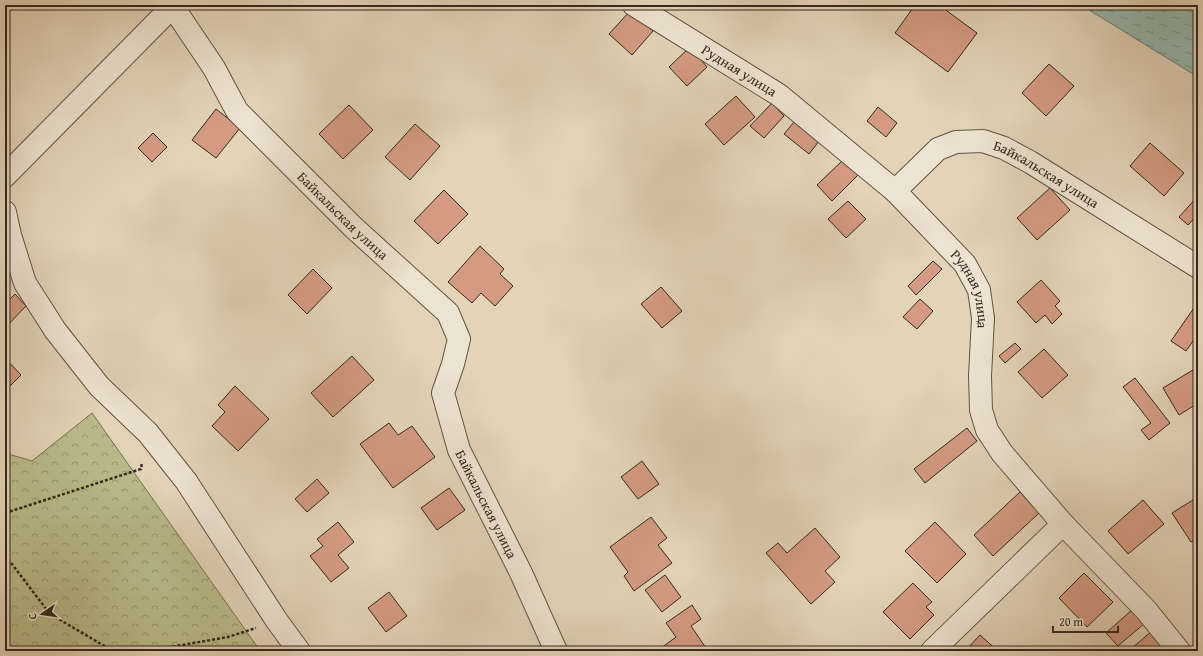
<svg xmlns="http://www.w3.org/2000/svg" width="1203" height="656" font-family="'Gentium Book Plus',serif">
  <defs>
    <pattern id="forest-crowns" width="20" height="18" patternUnits="userSpaceOnUse"><rect width="20" height="18" fill="#babb8a"/><path d="M2 6a3 3 0 1 1 6 0M12 15a3 3 0 1 1 6 0" fill="none" stroke="#989870"/></pattern>
    <pattern id="water-ripples" width="26" height="14" patternUnits="userSpaceOnUse"><rect width="26" height="14" fill="#95b8ae"/><path d="M2 4q2-2 4 0t4 0M15 11q2-2 4 0t4 0" fill="none" stroke="#7a968d"/></pattern>
  </defs>
  <rect width="100%" height="100%" fill="#e3d4b8"/>
  <filter id="stains"><feTurbulence type="fractalNoise" baseFrequency=".005" numOctaves="4"/><feColorMatrix values="0 0 0 0 .2 0 0 0 0 .09 0 0 0 0 .02 0 0 0 .5 -.17"/></filter>
  <radialGradient id="worn" r=".72"><stop offset=".6" stop-color="#630" stop-opacity="0"/><stop offset="1" stop-color="#630" stop-opacity=".3"/></radialGradient>
  <!-- forest -->
  <path fill="url(#forest-crowns)" stroke="#777254" d="M92,413l164,232 6,6h-257v-198l27,8z"/>
  <!-- water -->
  <path fill="url(#water-ripples)" stroke="#6e7f74" d="M1081,5h117v74l-5,-5z"/>
  <!-- building -->
  <path fill="#d49b82" stroke="#34291d" d="M915,5h24l38,28 -29,39 -53,-39z
    M630,11l23,20 -21,24 -23,-21z
    M690,47l17,20 -20,19 -18,-19z
    M1049,64l25,22 -28,30 -24,-23z
    M736,96l19,21 -31,28 -19,-21z
    M772,103l12,13 -20,22 -14,-12z
    M349,105l24,25 -30,29 -24,-25z
    M878,107l19,16 -11,14 -19,-16z
    M216,109l24,19 -24,30 -24,-18z
    M799,116l24,20 -14,18 -25,-20z
    M415,124l25,22 -30,34 -25,-23z
    M153,133l14,14 -15,15 -14,-14z
    M1150,143l34,30 -20,23 -34,-30z
    M844,159l15,15 -27,27 -15,-16z
    M1050,188l20,22 -33,30 -20,-22z
    M444,190l24,24 -30,30 -24,-23z
    M1198,196v18l-10,11 -9,-8z
    M848,201l18,18 -20,19 -18,-19z
    M480,246l24,23 -4,5 13,12 -18,20 -14,-13 -9,10 -24,-21z
    M933,261l9,8 -26,26 -8,-9z
    M313,269l19,19 -25,26 -19,-19z
    M1041,280l19,21 -5,5 7,8 -10,10 -7,-9 -9,8 -19,-21z
    M661,287l21,24 -20,17 -21,-24z
    M15,294l11,12 -21,22v-24z
    M920,299l13,12 -16,18 -14,-12z
    M1198,302v32l-12,17 -15,-10z
    M1015,343l6,6 -16,14 -6,-7z
    M1044,349l24,26 -26,23 -24,-26z
    M352,356l22,24 -41,37 -22,-24z
    M5,358l16,17 -16,16z
    M1198,367v36l-19,12 -16,-27z
    M1135,378l35,45 -21,17 -8,-10 10,-7 -28,-36z
    M235,386l34,33 -31,32 -26,-25 13,-14 -7,-7z
    M389,423l9,12 14,-9 23,31 -42,31 -33,-44z
    M967,428l10,13 -52,42 -11,-14z
    M642,461l17,23 -21,15 -17,-22z
    M317,479l12,14 -22,19 -12,-13z
    M449,488l16,22 -28,20 -16,-22z
    M1020,492l19,21 -46,43 -19,-21z
    M1143,500l21,24 -36,30 -20,-23z
    M1193,500l5,7v31l-7,4 -19,-29z
    M651,517l16,21 -9,7 14,18 -38,28 -10,-15 4,-4 -18,-25z
    M338,522l16,20 -16,13 11,13 -18,14 -21,-26 13,-10 -6,-7z
    M935,522l31,32 -29,29 -32,-32z
    M815,528l25,29 -15,14 10,11 -24,22 -45,-51 12,-10 9,10z
    M1084,573l29,29 -26,25 -28,-29z
    M665,575l16,22 -19,15 -17,-22z
    M913,583l19,19 -6,5 8,8 -24,24 -27,-27z
    M389,592l18,24 -21,16 -18,-24z
    M692,605l9,14 -10,7 17,25h-51l19,-14 -10,-14z
    M1133,609l12,14 -27,23 -12,-13z
    M1152,631l16,20h-33l-3,-3z
    M980,635l18,16h-33z"/>
  <g fill="none" stroke-linecap="round" stroke-linejoin="round">
    <defs>
      <g id="minor">
        <path id="s1" d="M634,5l145,90 116,96 70,73 14,26 4,28 -3,58 1,34 6,20 15,23 61,71 83,86 33,41"/>
        <path id="s2" d="M173,7l41,61 23,43 116,116 95,86 11,26 -6,25 -10,29 16,57 62,123 35,78"/>
        <path d="M5,176l169,-171"/>
        <path id="s3" d="M895,191l43,-42 18,-7 27,-1 21,7 26,14 168,105"/>
        <path d="M5,212l5,23 15,48 30,47 44,56 49,47 38,48 91,140 22,30"/>
        <path d="M932,651l131,-127"/>
      </g>
    </defs>
    <!-- minor casing -->
    <use href="#minor" stroke="#605444" stroke-width="24"/>
    <!-- path -->
    <path stroke="#34291d" stroke-width="2.5" stroke-dasharray="3 2" stroke-linecap="butt" d="M5,513l136,-44 1,-7
      M5,555l45,59 63,37
      M148,651l80,-14 28,-9"/>
    <!-- minor -->
    <use href="#minor" stroke="#ede3d1" stroke-width="22"/>
  </g>
  <g text-anchor="middle" dominant-baseline="central" stroke-width="4" stroke-linejoin="round" paint-order="stroke">
    <!-- street labels -->
    <g font-size="14" fill="#34291d" stroke="#ede3d1">
      <text stroke="none"><textPath href="#s1" startOffset="124">Рудная улица</textPath></text>
      <text stroke="none"><textPath href="#s3" startOffset="178">Байкальская улица</textPath></text>
      <text stroke="none"><textPath href="#s2" startOffset="271">Байкальская улица</textPath></text>
      <text stroke="none"><textPath href="#s1" startOffset="448">Рудная улица</textPath></text>
      <text stroke="none"><textPath href="#s2" startOffset="619">Байкальская улица</textPath></text>
    </g>
  </g>
  <!-- margin -->
  <rect width="1203" height="656" fill="none" stroke="#e3d4b8" stroke-width="20"/>
  <rect x="6" y="6" width="1191" height="644" fill="none" stroke="#34291d" stroke-width="2"/>
  <rect x="10" y="10" width="1183" height="636" fill="none" stroke="#34291d"/>
  <!-- north arrow -->
  <g transform="translate(42 614) rotate(257)" stroke="#ede3d1" stroke-width="3" paint-order="stroke">
  <path d="M0-3L7 15L0 10L-7 15Z" fill="#34291d"/>
  <text y="-6" font-size="11" font-weight="bold" text-anchor="middle" fill="#34291d">С</text>
  </g>
  <!-- scale -->
  <path d="M1053 626v6h65v-6" fill="none" stroke="#34291d" stroke-width="2"/>
  <text x="1059" y="626" font-size="12" fill="#34291d" stroke="#ede3d1" stroke-width="3" paint-order="stroke">20 m</text>
  <rect width="100%" height="100%" filter="url(#stains)"/>
  <rect width="100%" height="100%" fill="url(#worn)"/>
</svg>
